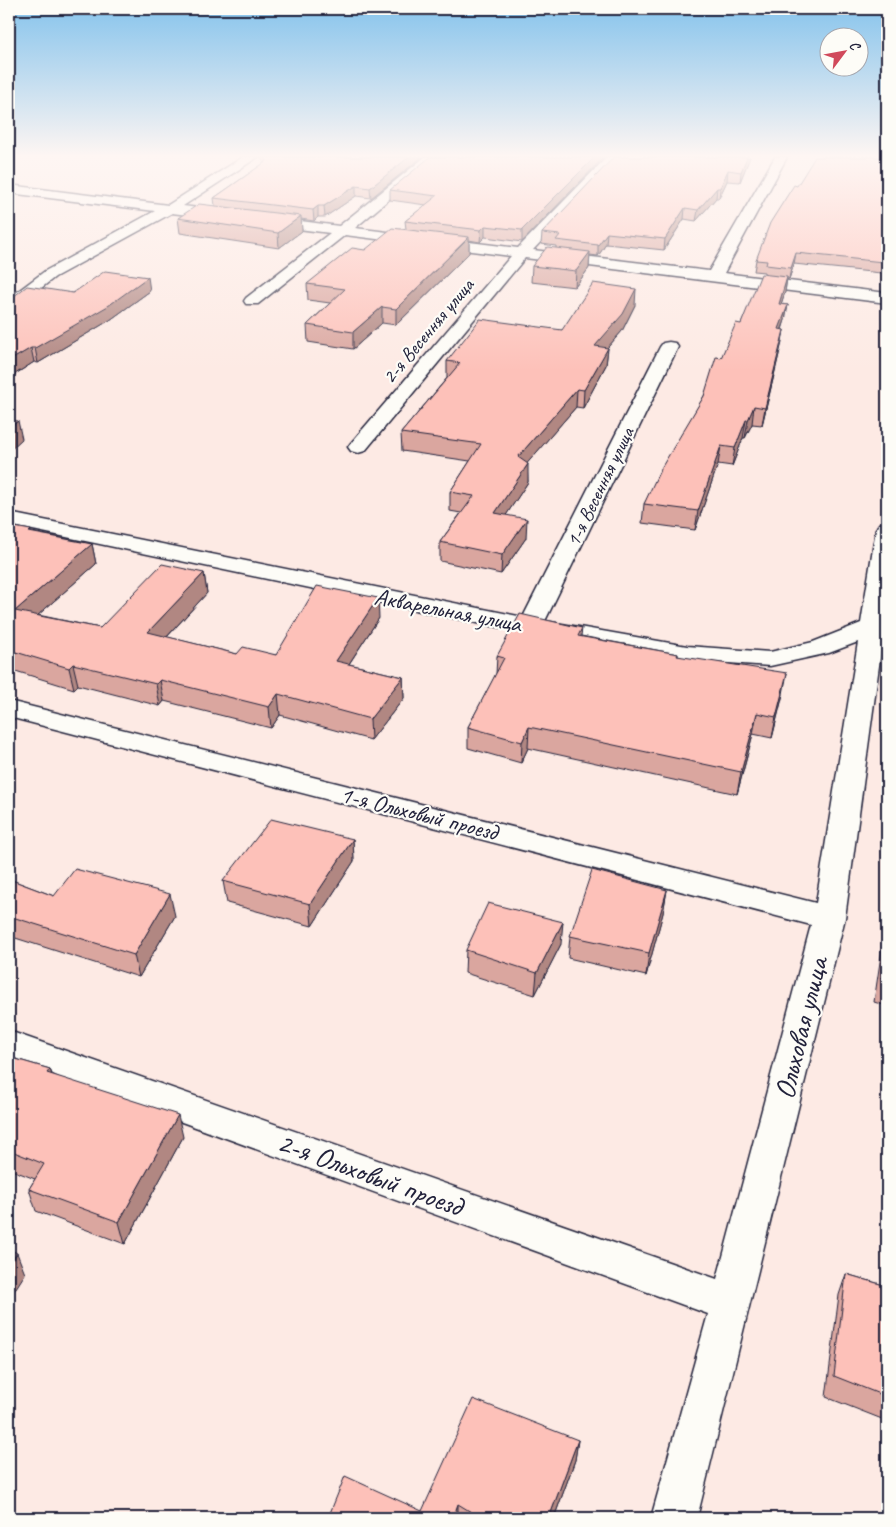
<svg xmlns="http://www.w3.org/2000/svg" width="896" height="1527" font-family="Caveat,sans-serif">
  <rect width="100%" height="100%" fill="#fdeae4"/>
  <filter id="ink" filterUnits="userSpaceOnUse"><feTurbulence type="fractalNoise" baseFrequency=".02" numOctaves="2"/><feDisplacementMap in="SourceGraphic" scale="10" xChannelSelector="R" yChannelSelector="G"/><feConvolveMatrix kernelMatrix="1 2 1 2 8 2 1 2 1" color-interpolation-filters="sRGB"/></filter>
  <g filter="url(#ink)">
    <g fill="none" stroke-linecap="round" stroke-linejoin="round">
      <defs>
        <path id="minor" d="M243,157h15l-75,49 156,20 86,-69h14l-84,71 163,20 89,-91h13l-87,93 176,21 66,-114h12l-63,116 163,20v10l-362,-45 -160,193 -7,2 -7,-2 -3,-4 3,-4 160,-187 -166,-21 -87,69h-12l-2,-3 2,-3 84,-65 -158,-20 -117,64 -40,32 -6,2v-13l36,-27 110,-60 -146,-18v-8l159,20z
          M669,342l6,1 3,4 -133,274 142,25 83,6 43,-10 48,-19 15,-94 3,-5 8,-1v84l-2,14 2,1v14h-4l-38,282 -148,600h-46l57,-204 -699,-255v-28l708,248 94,-354 -802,-208v-16l807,202 42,-261 -29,11 -59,13 -83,-6 -200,-35 -478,-100v-12l514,104 137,-270 3,-4z"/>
      </defs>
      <!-- minor casing -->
      <use href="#minor" stroke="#22223b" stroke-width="3"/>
      <!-- minor -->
      <use href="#minor" fill="#fdfcf7" fill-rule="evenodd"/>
    </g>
    <!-- wall -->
    <path fill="#daa69f" stroke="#22223b" d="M260,157h162l-51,41 -15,-2 -31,21h-7l-4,4 -13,-2 1,12 -23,17 -99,-15 -2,-15 37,-12 -1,-8 50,-35z
      M604,157l-82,85 -37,-5 -5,5 -11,-2v13l-73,72 -14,-2 -29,26 -45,-7 -1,-17 23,-22 -22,-3 -1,-16 58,-34 41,-21 -1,-8 21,-16 -36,-5v-10z
      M750,157l-10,25 -13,-1 -8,17h-3l-20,23 -12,-2 -20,31 -58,-6 -8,12 -8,-1 -1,13 -14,19 -44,-5 1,-16 24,-18v-2l-15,-2 1,-11z
      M887,157v101l-6,15 -87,-9 -5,15h-2l-2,13 -4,12 7,1 -3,15 -3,10h2l-3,16 -19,79 -10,-1 -7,14h-2l-11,28 -14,-2 -23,66 -53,-7 2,-19 60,-108 17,-38 20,-34 23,-50v-2l-10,-1 2,-11 41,-74z
      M150,291l-40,29 -72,43 -4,-1 -25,16v-80l64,-5z
      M635,305l-13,26 -15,17h1l-2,17 -23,43 -7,-1 -49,56 1,19 -22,33 20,23 -25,36 -61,-13v-19l21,-29 -11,-2v-19l20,-31 -68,-10 -1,-18 46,-55v-17l115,-31z
      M9,526l23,6 60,12 4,20 -58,51 62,13 104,-55 3,20 -40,44 70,17 39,1 103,-37 -30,46 54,13 1,21 -33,42 -91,-25 -9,13 -107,-27 -4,5 -82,-21 -4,4 -65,-20z
      M582,628l-1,8 97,18v2l105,38 -11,44 -19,-4 -16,60 -209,-46 -7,15 -53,-15v-21l28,-53 1,-18z
      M353,839l1,22 -42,65 -85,-23 -4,-22z
      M9,879l45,17 121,20 -36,61 -130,-41z
      M667,890l-4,23 -17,63 -78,-18 2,-22z
      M887,901v11h-2z
      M887,915v91l-13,-4z
      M561,944l-26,51 -70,-22 1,-23z
      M9,1057l41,12 2,5 131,63 -58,107 -89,-33 -7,-22 6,-10 -26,-10z
      M846,1274l41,12v135l-61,-24 13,-102z
      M578,1440l-3,20 -21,58h-226l94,-7z"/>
    <!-- shaded-wall -->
    <path fill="#b18782" stroke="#22223b" d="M409,157h13l-51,41 -1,-10z
      M595,157h9l-82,85v-12z
      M747,157h3l-10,25 1,-10z
      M728,170l-1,11 -8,17 1,-10z
      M356,186v10l-31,21 -1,-11z
      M717,188l-1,10 -20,23 2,-11z
      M318,206v11l-4,4 -1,-11z
      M685,208l-1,11 -20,31 1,-11z
      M301,216l1,15 -23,17 -1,-15z
      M485,226v11l-5,5 1,-12z
      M607,233l-1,11 -8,12v-11z
      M469,237v16l-73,72v-16z
      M590,252l-1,16 -14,19 1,-16z
      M796,253l-2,11 -5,15 2,-11z
      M887,253v5l-6,15 2,-11z
      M148,277l2,14 -40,29 -72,43 -3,-15z
      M787,277l-2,15 -9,28 3,-16z
      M636,289l-1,16 -13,26 -28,32 1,-17z
      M788,305l-3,15 -9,25 3,-16z
      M382,307v16l-29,26v-17z
      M784,330l-3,16 -19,79 3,-17z
      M31,348l3,14 -25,16v-17z
      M608,348l-2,17 -23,43 1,-18z
      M577,389l-1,18 -59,68 1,-18z
      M754,406l-2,18 -7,14 3,-18z
      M746,420l-3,18 -11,28 3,-18z
      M18,421l4,18 -13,12v-23z
      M721,446l-3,18 -23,66 3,-19z
      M528,464v18l-33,50v-19z
      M527,519l-1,19 -25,36 1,-19z
      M92,544l4,20 -76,67 -5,-20z
      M204,573l3,20 -55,60 -4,-21z
      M378,598l1,20 -42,64 -1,-21z
      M73,664l5,21 -4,4 -5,-21z
      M787,673l-4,21 -11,44 4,-21z
      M403,677l1,21 -33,42 -1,-21z
      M160,680l4,21 -4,5 -4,-22z
      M278,694l2,21 -9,13 -2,-21z
      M757,713l-4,21 -16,60 4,-22z
      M529,727l-1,21 -7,15 1,-21z
      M353,839l1,22 -42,65 -2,-22z
      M667,890l-4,23 -17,63 3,-23z
      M170,894l5,22 -36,61 -5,-22z
      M563,922l-2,22 -26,51 2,-22z
      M50,1069l7,22 -10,-18z
      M178,1115l5,22 -58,107 -6,-22z
      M17,1253l8,21 -16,25v-34z
      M578,1440l-3,20 -21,58h-5z
      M458,1504v14h-5z"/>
    <!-- building -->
    <path fill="#fdc1b9" stroke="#22223b" d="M265,157h144l-39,31 -14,-2 -32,20h-6l-5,4 -99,-12 53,-37z
      M430,157h165l-73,73 -37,-4 -4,4 -76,-9 32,-25 -47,-6z
      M614,157h133l-6,15 -13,-2 -8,18h-3l-19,22 -13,-2 -20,31 -58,-6 -9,12 -42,-5 4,-5 -18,-2z
      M815,157h72v96l-4,9 -87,-9 -5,15 -25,-3 1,-4 -11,-1 14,-37 24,-38 3,1z
      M199,204l102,12 -23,17 -100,-15z
      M392,228l77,9 -73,72 -14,-2 -29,25 -46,-7 38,-36 -38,-5 45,-36 13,2z
      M547,247l43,5 -14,19 -44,-5z
      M105,271l43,6 -40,29 -73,42h-4l-22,13v-63l4,-1 14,-11 46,7z
      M761,274l26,3 -8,27 9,1 -9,24 5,1 -19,78 -11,-2 -6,14h-2l-11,28 -14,-2 -23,65 -54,-7 16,-34 44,-74 12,-39 5,1 15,-35 5,1z
      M593,283l43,6 -13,25 -28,32 13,2 -24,42 -7,-1 -59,68 10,7 -33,49 32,6 -25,36 -62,-13 34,-46 -24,-4 31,-48 -80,-11 59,-70 -13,-2 33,-42 82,11z
      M9,420l9,1 -9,7z
      M9,526l22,4 -2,2 63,12 -77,67 85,17 62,-64 42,9 -56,59 89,22 6,-7 33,8 41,-69 61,12 -42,63 67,16 -33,42 -92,-25 -9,13 -109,-27 -4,4 -83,-20 -4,4 -60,-18z
      M520,614l62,14 -4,8 100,18 -1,2 110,17 -11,44 -19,-4 -16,59 -212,-45 -7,15 -54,-15 36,-69 -7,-2z
      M271,819l82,20 -43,65 -87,-23z
      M75,869l95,25 -36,61 -125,-39v-37l45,17z
      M592,870l75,20 -18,63 -79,-17z
      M488,903l75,19 -26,51 -71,-23z
      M887,937v45l-6,-2z
      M9,1057l41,12 -3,4 131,42 -59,107 -90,-33 15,-25 -35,-14z
      M9,1249l8,4 -8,12z
      M846,1274l41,12v111l-53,-21z
      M473,1399l105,41 -29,78h-68l-23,-14 -5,14h-125l17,-42 77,35z"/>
  </g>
  <!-- sky -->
  <linearGradient id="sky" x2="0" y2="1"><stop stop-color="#85c3ec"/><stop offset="0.42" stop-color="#fef6f3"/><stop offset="1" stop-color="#fef6f3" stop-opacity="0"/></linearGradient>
  <rect width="896" height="371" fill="url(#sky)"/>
  <g text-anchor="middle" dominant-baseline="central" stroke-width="4.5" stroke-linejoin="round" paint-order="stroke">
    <!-- far-street labels -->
    <g font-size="20" fill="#22223b" stroke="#fdfcf7">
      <text transform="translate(428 331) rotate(-50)">2-я Весенняя улица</text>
      <text transform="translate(600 487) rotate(-64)">1-я Весенняя улица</text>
    </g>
    <!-- street labels -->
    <g font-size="24" fill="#22223b" stroke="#fdfcf7">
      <text transform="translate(448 610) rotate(11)">Акварельная улица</text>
      <text transform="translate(419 813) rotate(14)">1-я Ольховый проезд</text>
    </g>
    <!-- near-street labels -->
    <g font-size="29" fill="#22223b" stroke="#fdfcf7">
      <text transform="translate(801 1028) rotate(-76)">Ольховая улица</text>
      <text transform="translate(370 1174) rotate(20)">2-я Ольховый проезд</text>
    </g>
  </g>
  <!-- margin -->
  <rect width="896" height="1527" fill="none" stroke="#fdfcf7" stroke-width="30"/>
  <rect x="15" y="15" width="866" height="1497" fill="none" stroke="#22223b" stroke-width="2" filter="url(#ink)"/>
  <!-- north arrow -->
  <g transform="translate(844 52) rotate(58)"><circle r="24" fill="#fdfcf7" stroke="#a5a5ac"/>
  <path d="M0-4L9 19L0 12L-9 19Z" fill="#d1495b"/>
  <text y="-8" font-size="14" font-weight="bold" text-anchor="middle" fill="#22223b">С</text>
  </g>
</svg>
